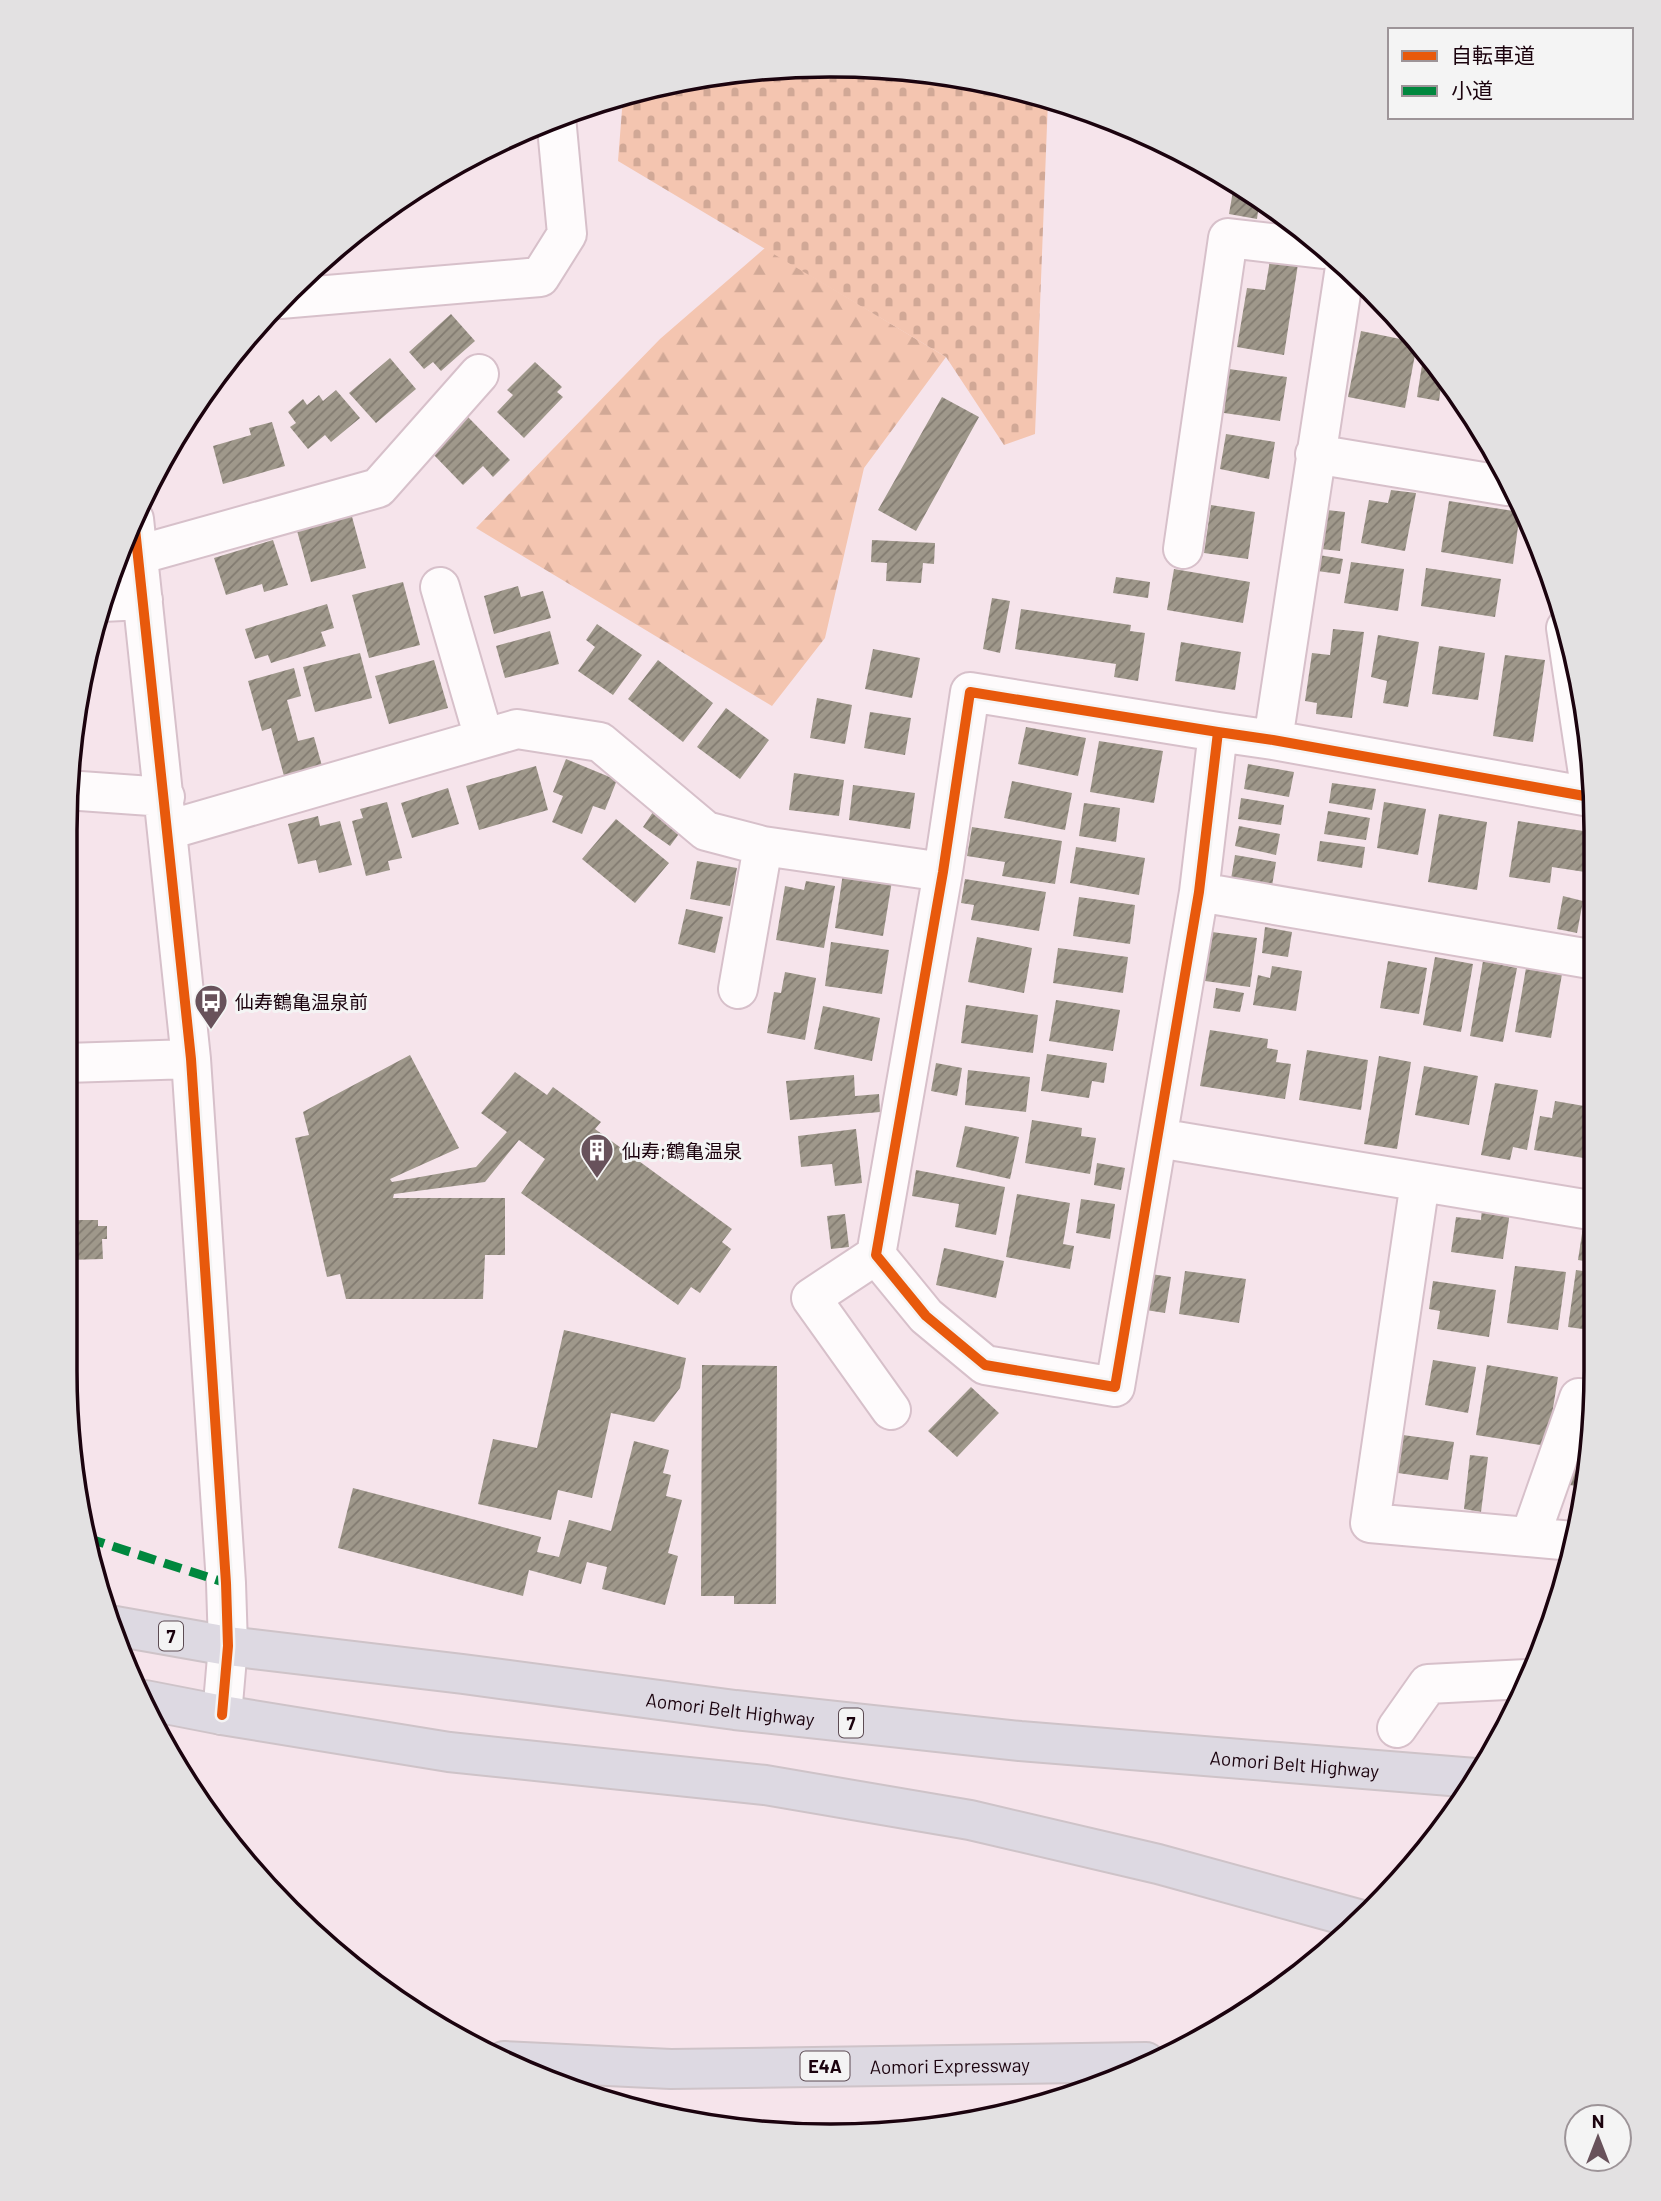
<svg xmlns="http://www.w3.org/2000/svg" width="1661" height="2201" font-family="Barlow,'Noto Sans JP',sans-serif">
  <defs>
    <pattern id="forest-firs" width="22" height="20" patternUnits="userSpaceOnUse" patternTransform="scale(1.75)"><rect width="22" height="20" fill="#f4c5b0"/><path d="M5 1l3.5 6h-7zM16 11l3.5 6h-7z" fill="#d1a896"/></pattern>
    <pattern id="cemetery-stones" width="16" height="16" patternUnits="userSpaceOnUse" patternTransform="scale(1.75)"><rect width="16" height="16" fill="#f4c5b0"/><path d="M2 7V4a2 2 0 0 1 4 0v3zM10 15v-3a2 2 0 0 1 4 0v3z" fill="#d1a896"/></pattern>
    <pattern id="building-hatch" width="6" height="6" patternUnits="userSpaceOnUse" patternTransform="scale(1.75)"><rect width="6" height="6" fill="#9f988b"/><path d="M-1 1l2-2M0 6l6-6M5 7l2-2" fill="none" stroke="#817a70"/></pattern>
  </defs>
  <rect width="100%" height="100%" fill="#f6e4eb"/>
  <!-- forest -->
  <path fill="url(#forest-firs)" d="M765,248l181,109 -82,111 -39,170 -53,68 -296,-178 184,-189z"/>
  <!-- cemetery -->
  <path fill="url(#cemetery-stones)" d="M830,65l149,14 69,21 -13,334 -31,11 -58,-88 -328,-196 5,-64 58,-17z"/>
  <!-- building -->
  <path fill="url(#building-hatch)" d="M1234,185l7,1 19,11 -3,22 -28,-5z
    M1270,260l28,4 -14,91 -47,-8 10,-59 18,2z
    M451,314l24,27 -34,30 -8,-9 -9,7 -15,-17z
    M1361,331l54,11 2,2 -12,64 -57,-11z
    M1424,352l29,35 -12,-1 -2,15 -22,-4z
    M390,358l26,31 -40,34 -27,-30z
    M535,362l27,25 -5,5 6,5 -39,41 -27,-26 16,-17 -6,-5z
    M1229,369l58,8 -7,44 -56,-8z
    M336,390l24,28 -29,24 -6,-7 -17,14 -18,-22 6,-4 -8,-11 15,-13 4,6 12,-10 4,6z
    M942,397l37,20 -63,114 -38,-21z
    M468,417l42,43 -17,17 -10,-11 -20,19 -31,-32z
    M272,422l13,44 -62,18 -10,-38 38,-11 -2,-7z
    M1226,434l49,8 -6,37 -49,-10z
    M1391,490l25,3 -11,58 -44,-8 8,-43 19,3z
    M1449,501l71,11 -7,52 -72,-12z
    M1211,505l44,7 -7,47 -44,-6z
    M1327,510l18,2 -5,39 -19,-2z
    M351,513l15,55 -55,14 -15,-55z
    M273,540l15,45 -24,7 -2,-8 -36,11 -12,-37z
    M872,540l63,3 -1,21 -11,-1 -2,20 -35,-2 1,-18 -16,-1z
    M1319,555l24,4 -3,15 -23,-3z
    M1351,562l53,7 -6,42 -54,-8z
    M1426,568l75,11 -6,38 -74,-11z
    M1174,569l76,13 -7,41 -76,-13z
    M1116,577l34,5 -2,16 -35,-5z
    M403,582l17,63 -51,13 -17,-63z
    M518,586l3,11 22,-6 8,27 -57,16 -10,-38z
    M992,598l18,3 -10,52 -17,-4z
    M327,604l7,24 -13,4 5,14 -55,17 -3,-8 -13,4 -10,-30z
    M1021,609l110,16 -1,6 15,2 -7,48 -24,-4 2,-13 -101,-15z
    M597,624l45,31 -29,40 -35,-24 17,-24 -9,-7z
    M1333,629l31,3 -12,86 -36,-4 1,-11 -12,-2 7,-48 18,2z
    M550,631l9,33 -54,14 -9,-32z
    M1378,635l41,7 -11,65 -25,-4 4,-22 -16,-4z
    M1181,642l60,10 -6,38 -60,-9z
    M1439,646l46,7 -7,47 -46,-6z
    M873,649l47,9 -8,40 -47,-9z
    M360,653l12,45 -57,14 -12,-45z
    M1505,655l40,5 -12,82 -40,-6z
    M434,660l14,48 -59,16 -14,-48z
    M658,660l55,43 -30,39 -55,-43z
    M294,668l7,28 -14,4 11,41 16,-4 8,29 -38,10 -13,-48 -9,3 -14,-50z
    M817,698l35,7 -7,39 -35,-6z
    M726,708l43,32 -29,39 -43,-32z
    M870,712l41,6 -6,37 -41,-7z
    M1026,727l60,11 -8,38 -60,-12z
    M1099,741l64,10 -9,52 -64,-11z
    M566,759l51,21 -12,30 -12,-4 -11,28 -30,-12 11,-26 -10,-4z
    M1248,764l46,8 -5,25 -45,-8z
    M536,766l12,44 -69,20 -13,-44z
    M794,773l50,7 -5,36 -50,-6z
    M1012,781l60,12 -7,37 -61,-12z
    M1332,783l44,6 -4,21 -43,-7z
    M853,785l62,8 -5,36 -61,-9z
    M448,788l11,36 -47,14 -11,-35z
    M1241,798l43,7 -3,20 -43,-6z
    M387,802l15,56 -14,3 2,9 -24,6 -14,-55 11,-3 -3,-9z
    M1384,802l42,7 -8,46 -41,-7z
    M1084,803l36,5 -4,34 -37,-6z
    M1328,811l42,7 -4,22 -42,-6z
    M653,812l28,19 -11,15 -27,-19z
    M1439,814l48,8 -10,68 -49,-8z
    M318,816l2,10 20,-5 12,44 -33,8 -3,-13 -18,4 -10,-40z
    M616,819l53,44 -34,40 -53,-44z
    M1518,821l72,11 -5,40 -33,-5 -2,16 -41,-6z
    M1239,826l41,8 -4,21 -41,-9z
    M972,827l90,14 -7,43 -53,-8 3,-14 -38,-6z
    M1320,841l45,6 -3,21 -45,-7z
    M1076,847l69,11 -6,37 -69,-12z
    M1235,855l41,7 -4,24 -41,-7z
    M697,861l40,7 -7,38 -40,-7z
    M843,873l49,8 -9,55 -48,-8z
    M965,879l81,13 -7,39 -68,-11 3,-15 -13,-2z
    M806,881l29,5 -11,62 -48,-8 9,-54 19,4z
    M1563,896l20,5 -6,32 -20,-4z
    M1079,897l56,8 -5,39 -57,-8z
    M686,909l37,8 -8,36 -37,-9z
    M1265,927l27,5 -4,25 -26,-4z
    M1212,932l45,6 -7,49 -45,-6z
    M977,937l55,11 -8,45 -56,-11z
    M831,942l58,8 -7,44 -57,-8z
    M1058,948l70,9 -5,36 -70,-10z
    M1435,957l38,7 -12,68 -38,-7z
    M1388,961l39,7 -8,46 -39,-6z
    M1483,961l34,7 -14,74 -33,-6z
    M1272,966l30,5 -6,40 -43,-6 5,-30 12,3z
    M1526,968l36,6 -11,64 -36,-6z
    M785,972l31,6 -11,62 -38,-7 7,-41 7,1z
    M1216,988l28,5 -4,19 -27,-4z
    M1056,1000l64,10 -7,41 -64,-10z
    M966,1005l72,10 -5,38 -72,-10z
    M823,1006l57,12 -8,43 -58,-12z
    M1210,1030l58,9 -1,9 11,2 -2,12 15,2 -6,35 -85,-13z
    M1307,1050l61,10 -7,50 -62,-10z
    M1047,1054l60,9 -3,20 -12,-2 -3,17 -48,-7z
    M410,1055l49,93 -69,31 2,3 84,-15 31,-35 -26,-19 34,-41 32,23 6,-8 48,35 -6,7 137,100 -10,13 9,7 -31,44 -9,-6 -13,18 -157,-112 24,-34 -26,-19 -34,42 -91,12 -1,4h112v57h-20l-2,44h-137l-6,-25 -13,3 -32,-139 14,-3 -6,-23z
    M1379,1056l32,6 -14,87 -33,-5z
    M936,1063l26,5 -5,28 -26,-5z
    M1424,1066l54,10 -9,49 -54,-10z
    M968,1070l62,7 -4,35 -61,-7z
    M854,1075l1,21 24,-2 1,18 -90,8 -4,-39z
    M1495,1083l43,7 -11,60 -14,-3 -3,13 -29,-5z
    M1555,1101l35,6v52l-56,-9 6,-34 12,2z
    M1032,1120l50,8 -1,8 15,2 -6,36 -65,-11z
    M965,1126l54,11 -9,42 -54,-12z
    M856,1129l6,54 -27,3 -3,-22 -31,3 -3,-31z
    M1097,1163l28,5 -4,22 -27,-5z
    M916,1170l89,17 -9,48 -41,-8 4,-23 -47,-8z
    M1017,1194l53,9 -7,41 11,2 -4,23 -64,-12z
    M1081,1199l34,5 -5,35 -34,-6z
    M1482,1208l28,4 -7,47 -52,-7 5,-35 25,3z
    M845,1214l4,33 -18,2 -4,-33z
    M69,1220h29v6h9v13h-5l1,20 -36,1v-5h-2v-10h4z
    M1583,1227l7,1v34l-12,-2z
    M944,1248l60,13 -8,37 -60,-13z
    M1515,1266l51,6 -8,58 -51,-7z
    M1576,1270l14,2v58l-22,-3z
    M1185,1271l61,8 -7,44 -60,-9z
    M1151,1274l20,3 -6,36 -19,-3z
    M1433,1281l63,9 -7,47 -52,-8 3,-18 -11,-2z
    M564,1330l122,28 -6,30 -26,34 -43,-9 -19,85 -34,-8 -7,30 -73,-16 15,-65 44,9z
    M1433,1360l43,7 -8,46 -43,-8z
    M702,1365l75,1 -1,238h-42v-8h-33z
    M1487,1365l71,12 -11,69 -71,-11z
    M971,1387l28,26 -42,44 -29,-26z
    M1403,1435l51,7 -6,38 -50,-7z
    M634,1441l35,9 -6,23 8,2 -5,21 16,4 -14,53 10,3 -13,49 -63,-16 5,-22 -20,-5 -6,22 -52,-14 -6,26 -185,-48 15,-60 188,49 -4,15 22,5 10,-37 42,11z
    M1575,1445l15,2v23l-4,17 -17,-2z
    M1470,1455l18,2 -7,55 -17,-3z"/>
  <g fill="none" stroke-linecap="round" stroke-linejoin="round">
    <defs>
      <path id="minor" d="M280,299l260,-22 27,-43 -11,-117
        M1315,454l192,32
        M134,519l57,540 35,524 2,63 -6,69
        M1183,549l45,-311 95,11
        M138,555l240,-67 101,-114
        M440,587l44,151
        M102,602l41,-2
        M1566,628l24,159
        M1218,732l-19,160 -84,495 -130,-22 -59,-49 -50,-61 67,-383 27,-180 248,40 55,8 317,57
        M1273,740l72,-473
        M66,790l99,7
        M168,830l349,-101 83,13 106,89 57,15 180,26
        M1199,892l391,67
        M738,989l25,-143
        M66,1063l125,-4
        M1158,1138l432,72
        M1420,1182l-50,341 203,18
        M876,1255l-65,43 80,112
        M1530,1537l49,-139
        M1397,1728l31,-44 99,-5"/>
      <g id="highway">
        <path id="s1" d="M115,1626l113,20 235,28 272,36 285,31 455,37"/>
        <path d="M145,1700l77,15 227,37 316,33 205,35 188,44 204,56"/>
        <path id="s2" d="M504,2061l167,8 475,-7"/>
      </g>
    </defs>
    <!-- minor casing -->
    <use href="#minor" stroke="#d7c0ca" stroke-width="42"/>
    <!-- highway casing -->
    <use href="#highway" stroke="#cec3c8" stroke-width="42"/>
    <!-- minor -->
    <use href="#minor" stroke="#fefbfc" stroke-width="38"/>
    <!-- highway -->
    <use href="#highway" stroke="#ddd9e2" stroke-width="38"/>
    <!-- quiet -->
    <path stroke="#00873e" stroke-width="9" stroke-dasharray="18 9" stroke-linecap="butt" d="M87,1538l139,45"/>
    <defs>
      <path id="cycleway" d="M134,519l57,540 35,524 2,63 -6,69
        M1218,732l-19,160 -84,495 -130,-22 -59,-49 -50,-61 67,-383 27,-180 248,40 55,8 317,57"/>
    </defs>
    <!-- cycleway casing -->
    <use href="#cycleway" stroke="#f4f4f4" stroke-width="15"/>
    <!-- cycleway -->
    <use href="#cycleway" stroke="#e8590c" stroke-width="10"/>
  </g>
  <!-- icons -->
  <defs>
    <symbol id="bus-pin" viewBox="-11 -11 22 30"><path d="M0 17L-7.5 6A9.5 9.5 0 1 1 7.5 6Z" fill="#68525b" stroke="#f4f4f4"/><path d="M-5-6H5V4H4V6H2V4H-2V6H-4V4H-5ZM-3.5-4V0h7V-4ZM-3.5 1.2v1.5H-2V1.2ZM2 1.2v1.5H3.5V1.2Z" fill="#fff"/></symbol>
    <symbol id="building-pin" viewBox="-11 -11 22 30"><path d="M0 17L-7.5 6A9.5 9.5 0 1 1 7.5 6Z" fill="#68525b" stroke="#f4f4f4"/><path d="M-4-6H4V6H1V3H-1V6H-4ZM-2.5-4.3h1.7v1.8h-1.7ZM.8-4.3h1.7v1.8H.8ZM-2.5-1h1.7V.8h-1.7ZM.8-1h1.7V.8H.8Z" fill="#fff"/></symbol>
  </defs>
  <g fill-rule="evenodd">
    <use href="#bus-pin" x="192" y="982" width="38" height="52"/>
    <use href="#building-pin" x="578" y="1131" width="38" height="52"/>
  </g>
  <g text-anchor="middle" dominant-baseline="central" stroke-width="6" stroke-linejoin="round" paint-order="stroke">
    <!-- shield labels -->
    <g fill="#f4f4f4" stroke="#5c4b53" stroke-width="2">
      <rect x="159" y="1621.5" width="24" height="29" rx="5"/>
      <rect x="839" y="1708.5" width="24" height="29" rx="5"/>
      <rect x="800.5" y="2051.5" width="49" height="29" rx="5"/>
    </g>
    <g font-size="18" font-weight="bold" fill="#1b030e">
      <text x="171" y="1636">7</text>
      <text x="851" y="1723">7</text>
      <text x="825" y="2066">E4A</text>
    </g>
    <!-- poi labels -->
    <g font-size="19" fill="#1b030e" stroke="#f4f4f4" text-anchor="start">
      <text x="235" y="1001">仙寿鶴亀温泉前</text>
      <text x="622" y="1150">仙寿;鶴亀温泉</text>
    </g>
    <!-- street labels -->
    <g font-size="19" fill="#1b030e" stroke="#f4f4f4">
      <text stroke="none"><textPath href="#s1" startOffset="621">Aomori Belt Highway</textPath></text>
      <text stroke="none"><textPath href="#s1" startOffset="1188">Aomori Belt Highway</textPath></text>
      <text stroke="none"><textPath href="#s2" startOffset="446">Aomori Expressway</textPath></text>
    </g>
  </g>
  <!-- crop -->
  <path d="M0 0H1661V2201H0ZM830 77H831A753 753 0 0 1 1584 830V1371A753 753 0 0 1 831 2124H830A753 753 0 0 1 77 1371V830A753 753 0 0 1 830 77Z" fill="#e3e1e2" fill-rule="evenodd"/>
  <path fill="none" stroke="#1b030e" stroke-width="3.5" d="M830 77H831A753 753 0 0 1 1584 830V1371A753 753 0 0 1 831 2124H830A753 753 0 0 1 77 1371V830A753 753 0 0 1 830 77Z"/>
  <!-- legend -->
  <rect x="1388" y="28" width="245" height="91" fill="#f4f4f4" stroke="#9d9498" stroke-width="2"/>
  <rect x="1402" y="51" width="35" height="10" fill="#e8590c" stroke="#9d9498" stroke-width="2"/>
  <text x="1451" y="63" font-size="21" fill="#1b030e">自転車道</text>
  <rect x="1402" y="86" width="35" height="10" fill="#00873e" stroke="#9d9498" stroke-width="2"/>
  <text x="1451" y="98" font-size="21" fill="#1b030e">小道</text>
  <!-- north arrow -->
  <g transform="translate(1598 2138)"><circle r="33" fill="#f4f4f4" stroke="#9d9498" stroke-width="2"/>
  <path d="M0-5L12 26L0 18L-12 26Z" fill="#68525b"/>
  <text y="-10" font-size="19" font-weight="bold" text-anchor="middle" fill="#1b030e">N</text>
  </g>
</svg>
